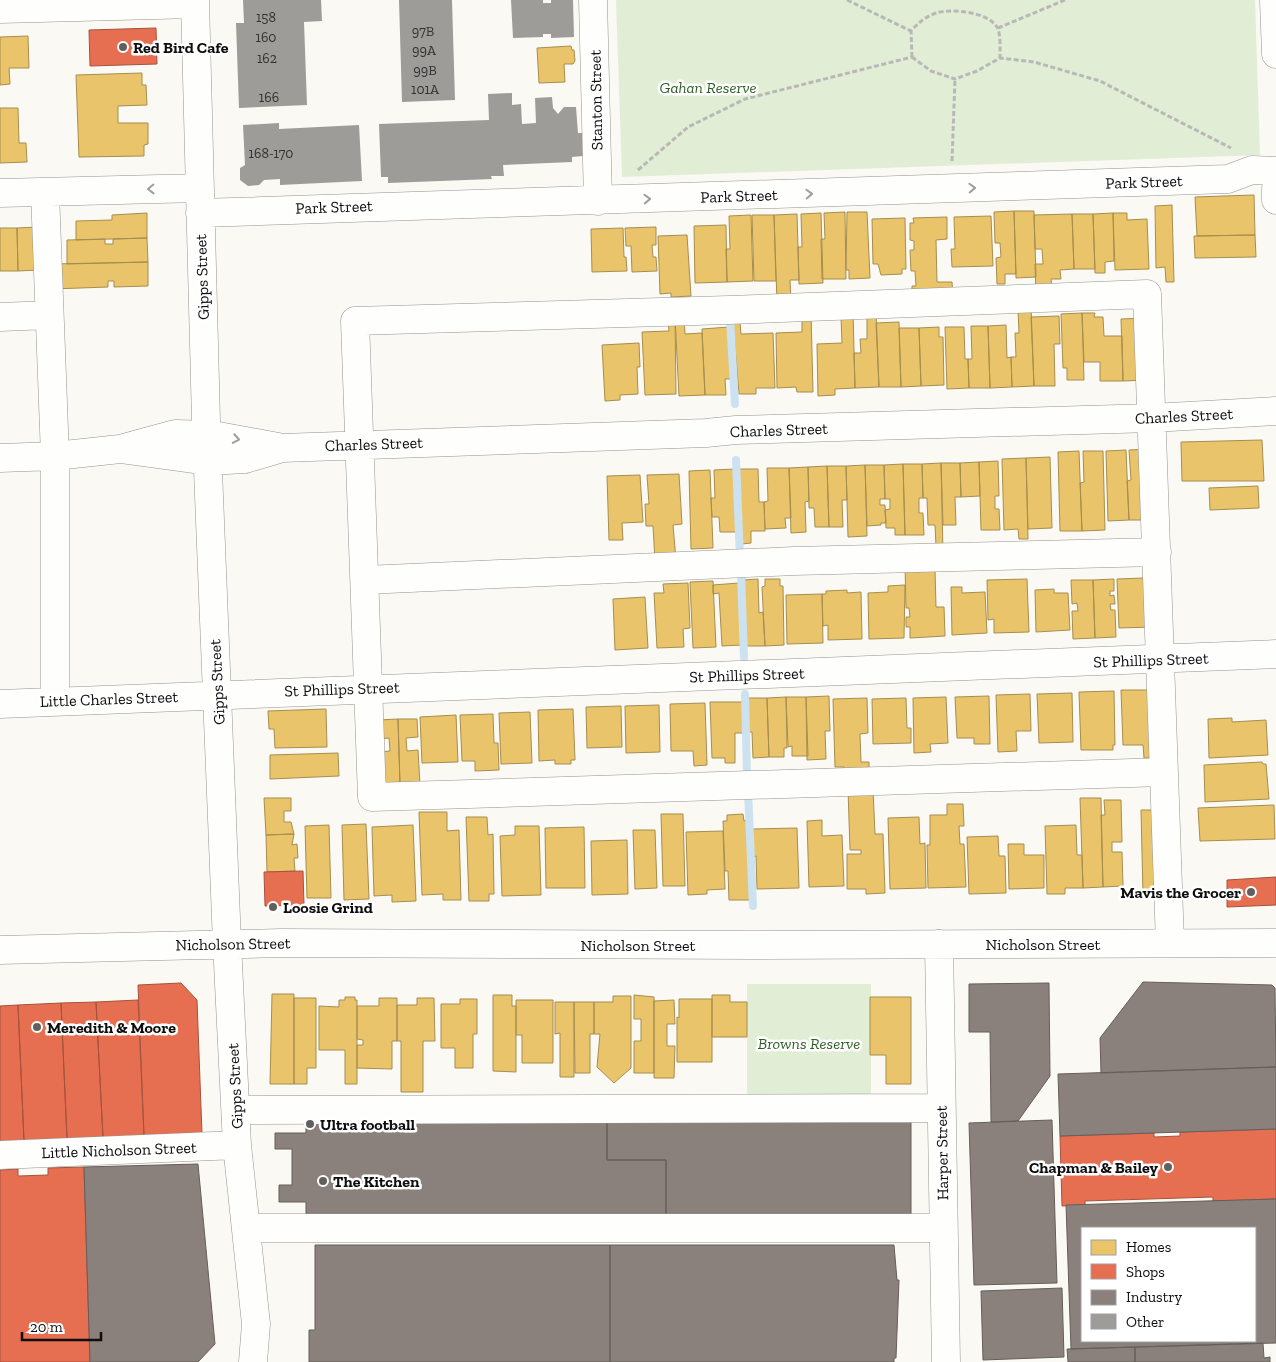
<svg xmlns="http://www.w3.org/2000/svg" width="1276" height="1362" font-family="'Zilla Slab',serif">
  <rect width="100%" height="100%" fill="#faf9f3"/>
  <!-- green -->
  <path fill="#e2edd5" d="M616,0h639l5,155 -638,22z
    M747,984h124v119h-124z"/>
  <!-- homes -->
  <path fill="#e9c46a" stroke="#a78d4e" d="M28,36l1,32h-20l1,16 -10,1v-48z
    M571,46l1,4h2l1,11 -2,3h-9l1,18 -26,1 -2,-35z
    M142,73v12h4l1,20 -29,1v17h30v21l-4,1v11l-65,1 -3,-82z
    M0,108h18l1,35h7l1,19 -27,1z
    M1254,195l1,40 -58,1 -2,-39z
    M1172,205l2,77h-8l-1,-15 -9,1 -1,-62z
    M1014,211l2,63h-11v10h-8l-1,-26 5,-1 -1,-14h-5l-1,-31z
    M1014,211h20l2,66 -20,1z
    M845,212l1,67h-24l-1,-40h4l-1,-26z
    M847,212h20l3,66 -21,1v-9h-3z
    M147,213v25l-71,2v-19l36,-1v-5z
    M821,213l2,70 -24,1 -1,-37h4l-1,-33z
    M1113,213h14v7l20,-1 2,50 -34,1z
    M1113,213l1,48 -9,1v11h-10l-2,-59z
    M797,214l2,66h-9l1,21 -14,1 -3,-87z
    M1072,214l2,55 -14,1 1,9h-10l1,8 -16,7 -1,-30h8l-1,-15h-7l-1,-34z
    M1072,214h21l2,55h-21z
    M751,215l2,66 -26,1 -1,-33h4l-1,-33z
    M752,215h22l2,66h-22z
    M991,216l2,50 -41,1 -1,-18h4l-1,-32z
    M947,217v22l-11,1 1,42h15l1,14 -41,1v-11h4l-1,-15h-4l-1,-21h4v-9l-4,-1v-17h4l-1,-5z
    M905,218l1,51h-4v5l-21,1 -3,-11h-5l-1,-45z
    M726,225l1,57 -32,1 -1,-57z
    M37,227l1,43 -20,1 -1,-43z
    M656,227v18h-4l1,12h3l1,14 -25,1 -1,-26h-5l-1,-18z
    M0,228h17l1,43h-18z
    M623,228l1,29h2l1,14 -35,1 -1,-43z
    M687,235l4,61 -20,1v-4l-11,1 -2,-58z
    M1255,235l1,22 -61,1 -1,-22z
    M147,238l1,24 -81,2v-24l38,-1v5h8v-5z
    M148,262v24l-34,1v-6h-6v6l-56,2 -1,-25z
    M1031,306l3,80 -22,1 -1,-30h5l-1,-24h4l-1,-23z
    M867,311h9l3,76 -24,1 -1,-35h7l-1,-14h7z
    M853,312l2,76 -20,1v6l-17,1 -1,-52 25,-1 -1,-25z
    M802,313h9l2,79h-16l-1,-5 -19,1 -1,-55 26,-1z
    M1082,313h13l-1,4h9l1,19h18l1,45h-23v-19h-16z
    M1082,313l2,67h-17v-12h-4l-2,-54z
    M1059,316l1,28h-6l1,42h-21l-3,-69z
    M668,317h7l1,77 -31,1 -3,-63 27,-1z
    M675,317h9l1,17 17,-1 3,62 -26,1z
    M1146,318l2,62 -25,1 -2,-62z
    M740,322l1,12 32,-1 2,55h-19v6h-17l-6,-71z
    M899,322l2,65h-22l-3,-64z
    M1006,325l1,33 4,-1 1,30 -22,1 -2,-62z
    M971,326h17l2,62h-21l-1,-29h4z
    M729,327l3,52h-7l1,16h-21l-3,-66z
    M939,327v10h4l1,48 -23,1 -2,-58z
    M945,327h19l1,32h3l1,29 -22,1z
    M899,328h20l2,58 -20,1z
    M639,343l1,24h-3l1,27 -18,1v5l-15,1 -3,-56z
    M1262,440l2,41h-82l-1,-39z
    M1150,449l2,71h-23l-2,-39 4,-1 -2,-30z
    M1126,450l3,70 -21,1 -2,-70z
    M1079,451l3,80h-22l-2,-79z
    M1083,451h20l2,79 -23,1 -2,-48 4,-1z
    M1050,457l2,71 -24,1 -2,-71z
    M1026,458l2,81h-9l-1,-10 -14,1 -2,-71z
    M998,461l1,35h-4v13h4l1,21h-19l-2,-68z
    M979,462l1,34 -19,1 -1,-34z
    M941,463h19l1,34h-6l1,28h-13z
    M941,463l2,90 -7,-7 -1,-21h-7l-1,-27h-4l-1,-34z
    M903,464h19l1,34h-4v15h4l1,22h-19z
    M903,464l2,71h-10v-7h-9l-1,-18 5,-1v-10h-5l-1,-34z
    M865,465h19l1,34h-5v6h5l1,18h-5v2l-14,1z
    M865,465l2,71 -19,1 -2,-71z
    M827,466l2,61h-14l-1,-19h-5l-1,-41z
    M827,466h19l1,34h-5l1,27h-14z
    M808,467l1,34 -4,1 1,30 -15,1 -2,-65z
    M767,468h22l2,50h-6l1,10 -21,1 -1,-27 4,-1z
    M734,469l3,63h-17l-1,-15h-7l-1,-19h4l-1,-28z
    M739,469h19l1,33h5l1,29h-14v12l-9,1z
    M710,470l3,78 -22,1 -2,-78z
    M679,474l3,50 -9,1 3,35 -21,1 -2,-35h-7l-1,-22h4l-2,-29z
    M640,475l3,47 -21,1 1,17h-14l-2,-64z
    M1258,486l1,22 -49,2 -1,-22z
    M905,565l30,5 1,37h8l1,29 -35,2v-11h-4v-10h4l-1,-9h-3z
    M1144,578l9,49 -34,1 -2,-49z
    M758,579l1,34 4,-1 2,34h-20l-2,-66z
    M765,579h15v7h3l1,59 -19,1 -3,-59 3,-1z
    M1027,579l2,53 -35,1v-14l-6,1 -1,-40z
    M1114,579v12h-4v5l4,-1 1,9h-5l1,6h4l1,27 -21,1 -2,-58z
    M1071,580h22l2,58 -22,1 -1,-28h6l-1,-8 -5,1z
    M713,581l3,66 -23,1 -3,-66z
    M688,583l2,45 -7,1 1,18 -27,1 -3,-55h10l-1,-9z
    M739,583l3,62 -20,1 -3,-53 -6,1v-9z
    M905,585l-1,53 -35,1 -1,-46 20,-1v-6z
    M951,587h11v6l23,-1 2,41 -35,2z
    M1054,589v4h14l2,37 -34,2 -1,-42z
    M847,590v3l14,-1 1,47 -34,1v-15l-5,1 -1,-32h4v-3z
    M822,594l1,49 -36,1 -1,-49z
    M645,597l3,51 -33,2 -2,-51z
    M1121,690h33l5,68h-15l-1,-13h-20z
    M1114,691l1,54h-2v5h-32l-2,-58z
    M1072,693l1,49 -34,1 -2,-49z
    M1030,694l1,37h-15l1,20 -19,1 -2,-57z
    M829,696l1,35h-5l1,28 -19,1 -1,-63z
    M989,696l1,48h-16v-6h-17l-2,-41z
    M786,697l1,51h-3v9h-15l-2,-59z
    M786,697h20l2,59h-16v-10l-4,1z
    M946,697l2,46 -18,1 1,8 -17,1 -1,-55z
    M747,698h20l2,59 -16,1 -1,-26h-4z
    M867,698l1,35 -8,1 1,28h8v13l-25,-4v-4h-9l-2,-68z
    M906,698l1,30h4v15l-38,1 -1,-45z
    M710,702h33l1,31h-9v30h-10v-5h-13z
    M705,703l2,62 -13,1 -1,-15h-22l-1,-47z
    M659,705l1,47 -34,1 -1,-47z
    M621,706l1,41 -35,1 -1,-41z
    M326,709l1,38 -52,1 -1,-19h-5l-1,-18z
    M573,709l2,51h-4v4h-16v-4l-16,1 -1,-51z
    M530,712l2,51 -31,1 -2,-51z
    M493,714l1,29h4l1,27 -24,1v-10h-13l-2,-46z
    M456,715l2,47 -36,1 -2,-46z
    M1232,718v4l34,-2 2,35 -59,3 -1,-39z
    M398,719h19l1,18 -12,1 1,13 11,-1 2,35h-20z
    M398,719l2,66 -20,1 -1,-34 11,-1 -1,-13 -11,1v-19z
    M338,753l1,23 -69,3v-24z
    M1262,762l1,2h3l3,35 -64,3 -1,-37z
    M848,789h25l2,45h8l2,59 -19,1v-5h-19v-35h14v-4h-11z
    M264,798h27v13h-7v11h7l3,12 -28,1z
    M1080,798h21l2,89 -20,1z
    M1104,800h17l1,42h-10v10h10l1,34 -20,1 -2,-72h4z
    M947,804h16l1,22h-5l1,18h4l2,43 -38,1 -1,-43h3v-30h17z
    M1274,805l1,34 -75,2 -2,-33z
    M1141,810h22l3,84 -23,1z
    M419,812h28v19l12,-1 2,70h-18v-6l-21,1z
    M661,814h22l2,72h-22z
    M743,814l1,7 3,-1 3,80h-21l-1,-29h-3l-2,-50h4v-6z
    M466,817h21l1,18 5,-1 1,60h-5v7h-20z
    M919,817l1,27 5,-1 1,45 -36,1 -2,-71z
    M822,820v16l20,-1 2,51 -35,1 -2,-66z
    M366,824l3,75 -25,1 -2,-75z
    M329,825l2,73h-24l-2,-72z
    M413,825l3,76 -24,1v-7l-18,1 -2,-69z
    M1076,825l1,30h5l1,33h-18v6h-18l-2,-68z
    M515,826h24l2,69 -39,1 -2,-60 15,-1z
    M584,827l1,61h-39l-1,-60z
    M797,828l2,60 -42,1 -1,-33 -4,1v-28z
    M633,830h22l2,58 -22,1z
    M723,831l2,58 -18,1v4l-19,1 -2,-63z
    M294,834l-2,11 5,-1 1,14h-4l1,13 -28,1 -1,-37z
    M998,836l1,20h6l1,37 -37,1 -2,-57z
    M627,840l1,54 -36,1 -1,-54z
    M1008,844h16v11h20v33l-35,1z
    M272,994h22v90h-24z
    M493,995h19v11h4v66l-23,-1z
    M634,995l20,2v76h-20v-32h7v-22h-7z
    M712,995h18v7h17v35h-35z
    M613,996h18v72l-17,15 -17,-16 3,-33h-6v-32h19z
    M345,997h10v3h2v84h-12v-34h-26v-44l20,1v-7h6z
    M870,997h41v87h-25v-29h-16z
    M294,998h22v70h-9v16h-13z
    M379,998h18v43h-5v28l-35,-1v-23h6v-5l-6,-1v-33h22z
    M417,998h17l1,43h-12v51h-22v-51h-4v-36h20z
    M460,999h17v35h-4v34h-18v-20h-14v-44h19z
    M679,999h33v63h-35v-45l2,1z
    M516,1000h37v63h-31v-28h-6z
    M674,1000l1,24h-8v22h8l-1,32h-20v-77z
    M555,1002h19v75h-14v-44l-5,1z
    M574,1002h20v32h-4v39h-15z"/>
  <!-- shops -->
  <path fill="#e76f51" stroke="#a6523d" d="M156,28l1,36 -67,2 -1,-36z
    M303,871l1,34 -39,1 -1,-34z
    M1276,877v28l-49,2v-27z
    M181,983l16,17 5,134 -58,2 -6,-151z
    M138,1000l6,136 -41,2 -7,-136z
    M96,1002l7,136 -36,1 -6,-136z
    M61,1003l6,136 -43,2 -6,-136z
    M18,1005l6,136 -24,1v-136z
    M1276,1129v70l-63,2v-4l-128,4v4l-23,1 -2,-70 94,-3v4l26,-1v-4z
    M84,1167l6,195h-90v-192l18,-1v7l30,-1v-7z"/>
  <!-- industry -->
  <path fill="#8a817c" stroke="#655e5b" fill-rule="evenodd" d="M1143,982l129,3 3,3 1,79 -175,6 -1,-35z
    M1049,983l1,93 -32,45 -27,1 -1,-90h-21v-48z
    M1276,1067v62l-216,7 -2,-62z
    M306,1114h301v46h59v57h-360v-15h-27v-17h13v-36h-17v-16h31z
    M607,1114l304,1v103l-245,-1v-57h-59z
    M1052,1120l5,163 -83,2 -5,-162z
    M198,1164l17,180 -17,18h-108l-6,-195z
    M1276,1199v144l-205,6 -5,-144zM1082,1228h173v113h-173z
    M315,1245h295v117h-301v-32h6z
    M610,1245h284l3,35h2l-3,78h-2v4h-284z
    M1062,1288l2,69 -81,3 -2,-69z
    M1263,1343l1,15 6,-1v5h-135v-15z
    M1135,1347v15h-67l-1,-13z"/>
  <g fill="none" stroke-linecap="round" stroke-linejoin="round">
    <!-- stream -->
    <path stroke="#cde2f0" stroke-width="8" d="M730,318l5,86
      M736,460l4,98
      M741,573l3,84
      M745,694l2,84
      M748,791l5,115"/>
  </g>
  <!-- building -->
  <path fill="#9e9c98" d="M243,0h78l1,21 -18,1 3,83 -68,3 -3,-85h8z
    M399,0h53l3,100 -53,2z
    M511,0h32v3h8v-3h22l1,37 -23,1v-4h-8v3l-30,1z
    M512,93v12l9,-1 1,20 14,-1 -1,-25 17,-1 1,11 5,6 6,-7h12l2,26h4l1,23 -11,1v5l-69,3 1,11h-13l1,3 -104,4v-6h-7l-2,-53 110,-4 -1,-26z
    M279,123v6l80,-4 3,56 -82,4v-6l-16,1 -5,5 -11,1 -8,-6v-12l5,-3 -2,-40z"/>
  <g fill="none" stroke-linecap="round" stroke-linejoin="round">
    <defs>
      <path id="minor" d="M195,0l11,421 21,522 10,202 19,179 -3,38
        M593,0l5,201
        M1274,0l2,54
        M0,9l195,-5
        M1276,189v11
        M45,192l10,264v246
        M0,193l199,-5
        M200,213l1028,-34 24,-9 24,1
        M0,317l49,-2
        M120,449l88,12 37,-2 37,-11 424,-15 30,-3 416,-12 124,-7
        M0,458l55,-2 65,-7 55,-15 38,1 65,12
        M365,580l429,-19 363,-9
        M0,704l1276,-50
        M1163,772l-791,25 -17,-476 374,-11 418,-16 23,649
        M939,944l7,418
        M0,950l281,-7 469,2 526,-2
        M236,1110l705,-2
        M0,1155l237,-10
        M247,1228h696"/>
    </defs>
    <!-- minor casing -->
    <use href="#minor" stroke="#949491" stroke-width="29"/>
    <!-- path -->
    <path stroke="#b8b8b7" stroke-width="3" stroke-dasharray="5 2.5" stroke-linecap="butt" d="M847,0l64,31
      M998,28l67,-28
      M912,57l19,14 24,8 22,-8 23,-13 34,4 66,19 131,67
      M912,57l-1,-26c7,-8 14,-14 25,-18 15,-5 52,-1 61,14 4,7 3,22 3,31
      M952,161l3,-82
      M638,170l50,-43 57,-28 167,-42"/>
    <!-- minor -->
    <use href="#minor" stroke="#fefefd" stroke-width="28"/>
  </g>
  <!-- one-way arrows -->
  <defs><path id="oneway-chevron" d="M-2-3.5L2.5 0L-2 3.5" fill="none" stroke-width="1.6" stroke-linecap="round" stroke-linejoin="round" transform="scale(1.25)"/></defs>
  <g stroke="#9e9e9d">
    <use href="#oneway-chevron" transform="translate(972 188) rotate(-2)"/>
    <use href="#oneway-chevron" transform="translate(151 189) rotate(179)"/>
    <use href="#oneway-chevron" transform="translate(809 194) rotate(-2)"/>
    <use href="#oneway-chevron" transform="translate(647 199) rotate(-2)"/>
    <use href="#oneway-chevron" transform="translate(236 439) rotate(10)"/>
  </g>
  <!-- markers -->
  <g fill="#61605e" stroke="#fff" stroke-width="2">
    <circle cx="123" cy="47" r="5"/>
    <circle cx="1251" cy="892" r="5"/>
    <circle cx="273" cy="907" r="5"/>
    <circle cx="37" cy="1027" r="5"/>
    <circle cx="310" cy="1124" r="5"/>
    <circle cx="1168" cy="1167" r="5"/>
    <circle cx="323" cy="1181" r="5"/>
  </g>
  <g text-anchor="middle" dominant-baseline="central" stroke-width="5" stroke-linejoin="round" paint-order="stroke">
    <!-- number labels -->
    <g font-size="14" fill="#323230">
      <text x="266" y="17">158</text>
      <text x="423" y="31">97B</text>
      <text x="266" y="37">160</text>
      <text x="424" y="50">99A</text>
      <text x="267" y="58">162</text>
      <text x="425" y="70">99B</text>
      <text x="425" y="89">101A</text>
      <text x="269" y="97">166</text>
      <text x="271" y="153">168-170</text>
    </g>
    <!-- poi labels -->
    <g font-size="16" font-weight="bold" fill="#0e0e0e" stroke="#fff" text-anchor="start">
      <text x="133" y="47">Red Bird Cafe</text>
      <text x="1241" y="892" text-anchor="end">Mavis the Grocer</text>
      <text x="283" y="907">Loosie Grind</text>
      <text x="47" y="1027">Meredith &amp; Moore</text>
      <text x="320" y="1124">Ultra football</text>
      <text x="1158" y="1167" text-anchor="end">Chapman &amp; Bailey</text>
      <text x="333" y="1181">The Kitchen</text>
    </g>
    <!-- park labels -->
    <g font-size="16" font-style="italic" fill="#2d5f25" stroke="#fff">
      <text x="708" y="87">Gahan Reserve</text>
      <text x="809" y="1043">Browns Reserve</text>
    </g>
    <!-- street labels -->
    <g font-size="16" fill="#0e0e0e" stroke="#fff">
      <text transform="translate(596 100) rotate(-91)">Stanton Street</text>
      <text transform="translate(1144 182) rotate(-2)">Park Street</text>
      <text transform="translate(739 196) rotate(-2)">Park Street</text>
      <text transform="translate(334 207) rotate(-2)">Park Street</text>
      <text transform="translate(202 277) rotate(-92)">Gipps Street</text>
      <text transform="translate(1184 416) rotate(-3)">Charles Street</text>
      <text transform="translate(779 430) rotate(-2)">Charles Street</text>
      <text transform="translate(374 444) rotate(-2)">Charles Street</text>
      <text transform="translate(1151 660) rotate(-2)">St Phillips Street</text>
      <text transform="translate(747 675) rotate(-2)">St Phillips Street</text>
      <text transform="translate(217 682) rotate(-93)">Gipps Street</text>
      <text transform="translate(342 689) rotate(-2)">St Phillips Street</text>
      <text transform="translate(109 699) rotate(-2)">Little Charles Street</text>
      <text transform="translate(233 944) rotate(-1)">Nicholson Street</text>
      <text x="1043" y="944">Nicholson Street</text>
      <text x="638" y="945">Nicholson Street</text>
      <text transform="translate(235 1086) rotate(-93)">Gipps Street</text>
      <text transform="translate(119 1150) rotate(-2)">Little Nicholson Street</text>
      <text transform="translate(942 1153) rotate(-91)">Harper Street</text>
    </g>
  </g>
  <!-- legend -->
  <rect x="1081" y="1227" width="175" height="115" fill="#ffffff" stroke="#9f9f9f"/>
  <rect x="1091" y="1240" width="25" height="15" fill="#e9c46a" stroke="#9f9f9f"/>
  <text x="1126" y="1252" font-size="15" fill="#0e0e0e">Homes</text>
  <rect x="1091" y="1264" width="25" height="15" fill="#e76f51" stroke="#9f9f9f"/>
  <text x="1126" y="1277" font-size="15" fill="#0e0e0e">Shops</text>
  <rect x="1091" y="1290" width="25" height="15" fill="#8a817c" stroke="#9f9f9f"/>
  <text x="1126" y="1302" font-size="15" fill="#0e0e0e">Industry</text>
  <rect x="1091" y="1314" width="25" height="15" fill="#9e9c98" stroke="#9f9f9f"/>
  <text x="1126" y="1327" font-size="15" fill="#0e0e0e">Other</text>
  <!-- scale -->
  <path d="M22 1332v8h79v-8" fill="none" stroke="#0e0e0e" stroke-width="2.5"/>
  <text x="30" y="1332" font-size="15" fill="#0e0e0e" stroke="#ffffff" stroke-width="4" paint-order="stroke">20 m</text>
</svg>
